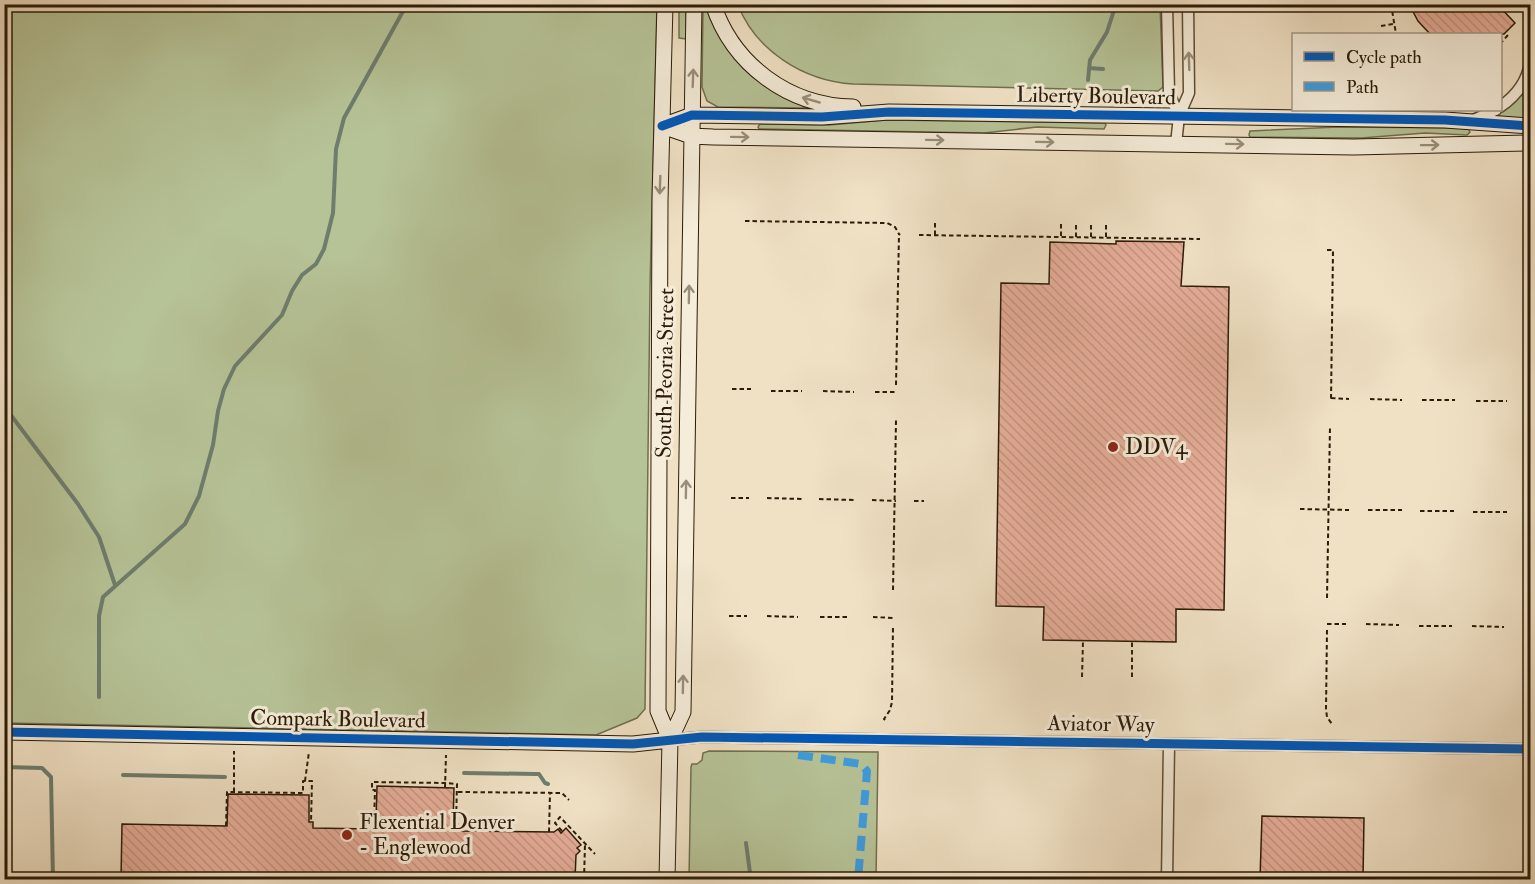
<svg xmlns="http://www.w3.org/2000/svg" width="1535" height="884" font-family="'IM FELL Double Pica',serif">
  <defs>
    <pattern id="building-back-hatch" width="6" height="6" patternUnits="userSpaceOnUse" patternTransform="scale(1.5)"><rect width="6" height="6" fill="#e6ad99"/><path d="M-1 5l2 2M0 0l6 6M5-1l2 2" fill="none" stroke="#c59482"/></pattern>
  </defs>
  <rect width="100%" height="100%" fill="#f0e1c5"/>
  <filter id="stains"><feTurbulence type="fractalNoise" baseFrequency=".00333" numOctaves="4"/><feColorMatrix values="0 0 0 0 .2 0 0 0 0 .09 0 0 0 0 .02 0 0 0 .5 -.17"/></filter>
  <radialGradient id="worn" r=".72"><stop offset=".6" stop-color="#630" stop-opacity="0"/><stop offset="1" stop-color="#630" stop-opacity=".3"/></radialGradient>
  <!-- green -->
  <path fill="#b6c397" stroke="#706f4f" stroke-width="1.5" d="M706,4l6,16 93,88 -87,-1 -11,-6 -5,-14 1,-81z
    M5,5h652l-7,282 -5,422 -8,9 -41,17 -591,-12z
    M679,5h7v34l-7,-1z
    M738,5h422l3,82 -5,4 -305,-7c-49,-3 -97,-33 -115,-79z
    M1530,77v42h-33l-3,-4z
    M886,120l219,3 1,2 -2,4 -67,-2 -53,6 -225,-4 -1,-2 2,-3 69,1z
    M1338,127l130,1 2,4 -3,3 -42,-2 -64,5 -111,-1 -1,-2 1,-4z
    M709,751l169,1 -2,127h-187l2,-112 1,-3h5l5,-4 1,-7z
    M1527,761h3v119l-5,-1z"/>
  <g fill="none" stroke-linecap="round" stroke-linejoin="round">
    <!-- stream -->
    <path stroke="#6e7d6e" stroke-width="4" d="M1089,68l14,1
      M1088,80l2,-20 17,-28 9,-28
      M4,406l74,98 21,33 16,48
      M99,697v-81l4,-19 82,-73 14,-28 14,-51 5,-34 6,-22 11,-23 47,-51 10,-24 10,-16 14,-11 8,-15 9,-36 3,-64 8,-31 63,-114
      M4,767l38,1 9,9 2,103
      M464,773l71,1h4l6,9 3,1
      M123,775l102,2
      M746,843l5,37"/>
  </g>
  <!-- building -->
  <path fill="url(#building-back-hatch)" stroke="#2b1b07" stroke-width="1.5" d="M1409,4h88l18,19 -11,11h-74l-12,-13z
    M1116,241l68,1 -3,44 48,1 -5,323 -48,-1v33l-133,-2 1,-33 -48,-1 5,-323 48,1 1,-42 66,2z
    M377,786l77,2 -1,36h5l-1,7 97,1 4,-3 3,4 5,-5 15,17 -4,3 3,3 -4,4 -1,24h-454l1,-55 105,2 1,-32 78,1h3v27h4v6l59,1v-7h4z
    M1262,816l102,2 -1,61h-103z"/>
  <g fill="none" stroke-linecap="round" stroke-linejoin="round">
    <defs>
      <path id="street" d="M1167,4l2,89 10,23
        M1500,107c16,-11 27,-25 30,-44
        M1471,121l25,-11
        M1176,144l3,-28 10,-23 -1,-89
        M670,740l32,-3 828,12
        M1167,880l2,-136"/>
      <path id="secondary" d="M665,4l-5,196 -2,511 12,29
        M713,4c20,61 76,102 140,103
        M662,126l30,-11 130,2 67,-5 556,8 85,6
        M662,126l29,10 22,1 641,10 176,-4
        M4,732l629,12 37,-4
        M667,880l3,-140 13,-28 11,-708"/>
    </defs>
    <!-- street casing -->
    <use href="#street" stroke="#5c4c36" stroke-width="13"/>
    <!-- secondary casing -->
    <use href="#secondary" stroke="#2b1b07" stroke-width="17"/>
    <!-- path -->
    <path stroke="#2b1b07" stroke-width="2" stroke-dasharray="4.5 3" stroke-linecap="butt" d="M1391,4l5,30
      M1381,26l12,-2
      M1500,44l8,-9
      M745,221l142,2 8,4 4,7
      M1061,224v12
      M919,235l281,4
      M935,235v-12
      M1076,237v-13
      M1091,237v-13
      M1106,237v-12
      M1327,250h6l-2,150
      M896,385l3,-151 1,1
      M732,389h19
      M771,391h31
      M823,391l31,1
      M875,392h21
      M1331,398l18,1
      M1370,399l32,1
      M1422,400h33
      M1476,401h31
      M731,498h18
      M767,498l35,1
      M819,499l35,1
      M872,500l24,1
      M914,501h10
      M1300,509l49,1
      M1368,510h34
      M1420,511h34
      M1473,512h34
      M893,590l3,-170
      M1327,598l3,-172
      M729,616h18
      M767,616l31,1
      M820,617h30
      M873,617l20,1
      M1327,624h19
      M1366,624l33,1
      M1419,626h33
      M1472,626l32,1
      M1327,630l-1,79 1,8 5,7
      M1082,677l1,-36
      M1132,677v-35
      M885,720l-1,-1 6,-9 2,-8 1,-77
      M305,781l4,-29
      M445,788l1,-33
      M234,792v-41
      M458,792l104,1 7,7
      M374,822l1,-32h-3v-8l73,1 12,1 -1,40
      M226,826l1,-34 76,1v-12h9l-1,41
      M562,831l-7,-8 5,-6 35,37
      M549,832l1,-39
      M584,880l1,-36"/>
    <!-- street -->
    <use href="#street" stroke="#f5ecd9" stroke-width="10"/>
    <!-- secondary -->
    <use href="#secondary" stroke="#f5ecd9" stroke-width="15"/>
    <!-- quiet -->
    <path stroke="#3d9bdd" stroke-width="8" stroke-dasharray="15 8" stroke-linecap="butt" d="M798,755l63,9 6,7 -9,109"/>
    <defs>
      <path id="cycleway" d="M662,126l30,-11 130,2 67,-5 556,8 85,6
        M4,732l629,12 69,-7 828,12"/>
    </defs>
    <!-- cycleway casing -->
    <use href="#cycleway" stroke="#f5ecd9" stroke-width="13"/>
    <!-- cycleway -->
    <use href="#cycleway" stroke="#0057b8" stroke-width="9"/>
  </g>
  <!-- one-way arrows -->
  <defs><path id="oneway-shaft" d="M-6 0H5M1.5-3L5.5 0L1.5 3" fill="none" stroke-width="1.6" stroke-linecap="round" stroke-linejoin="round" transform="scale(1.5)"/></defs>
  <g stroke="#9a8e7a">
    <use href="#oneway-shaft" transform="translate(1189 61) rotate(-92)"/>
    <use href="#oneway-shaft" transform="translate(693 78) rotate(-88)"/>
    <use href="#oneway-shaft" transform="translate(811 100) rotate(-164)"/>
    <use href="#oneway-shaft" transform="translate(740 137) rotate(1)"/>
    <use href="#oneway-shaft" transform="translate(935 140) rotate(1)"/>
    <use href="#oneway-shaft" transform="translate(1045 142) rotate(1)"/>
    <use href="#oneway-shaft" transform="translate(1235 144) rotate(1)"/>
    <use href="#oneway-shaft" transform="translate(1430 145) rotate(-1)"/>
    <use href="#oneway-shaft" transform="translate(660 185) rotate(92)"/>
    <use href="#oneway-shaft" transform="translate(689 294) rotate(-89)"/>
    <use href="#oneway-shaft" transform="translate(686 489) rotate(-89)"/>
    <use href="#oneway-shaft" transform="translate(683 684) rotate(-89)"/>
  </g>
  <!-- markers -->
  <g fill="#8f2418" stroke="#f5ecd9" stroke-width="2">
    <circle cx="1113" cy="447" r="6"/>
    <circle cx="347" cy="835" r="6"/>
  </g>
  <g text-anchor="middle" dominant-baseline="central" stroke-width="6" stroke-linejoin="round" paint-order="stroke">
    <!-- street labels -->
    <g font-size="22" fill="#2b1b07" stroke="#f5ecd9">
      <text transform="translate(1096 96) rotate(1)">Liberty Boulevard</text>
      <text transform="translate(665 373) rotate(-89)">South Peoria Street</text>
      <text transform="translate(338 719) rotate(1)">Compark Boulevard</text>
      <text transform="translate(1101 724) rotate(1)">Aviator Way</text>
    </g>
    <!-- poi labels -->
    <g font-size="22" fill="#2b1b07" stroke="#f5ecd9" text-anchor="start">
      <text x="1125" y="447">DDV4</text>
      <text x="359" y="822">Flexential Denver<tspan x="359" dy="25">- Englewood</tspan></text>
    </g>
  </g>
  <!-- margin -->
  <rect width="1535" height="884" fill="none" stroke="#f0e1c5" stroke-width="24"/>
  <rect x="6" y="6" width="1523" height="872" fill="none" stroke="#2b1b07" stroke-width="3"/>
  <rect x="12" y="12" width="1511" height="860" fill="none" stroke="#2b1b07" stroke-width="1.5"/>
  <!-- legend -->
  <rect x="1292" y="33" width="210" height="78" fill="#f5ecd9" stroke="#a49885" stroke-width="1.5"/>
  <rect x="1304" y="52" width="30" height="9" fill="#0057b8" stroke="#a49885" stroke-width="1.5"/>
  <text x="1346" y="63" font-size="18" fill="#2b1b07">Cycle path</text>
  <rect x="1304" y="82" width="30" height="9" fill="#3d9bdd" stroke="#a49885" stroke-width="1.5"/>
  <text x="1346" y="93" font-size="18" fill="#2b1b07">Path</text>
  <rect width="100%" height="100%" filter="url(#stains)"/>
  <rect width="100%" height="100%" fill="url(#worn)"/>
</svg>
